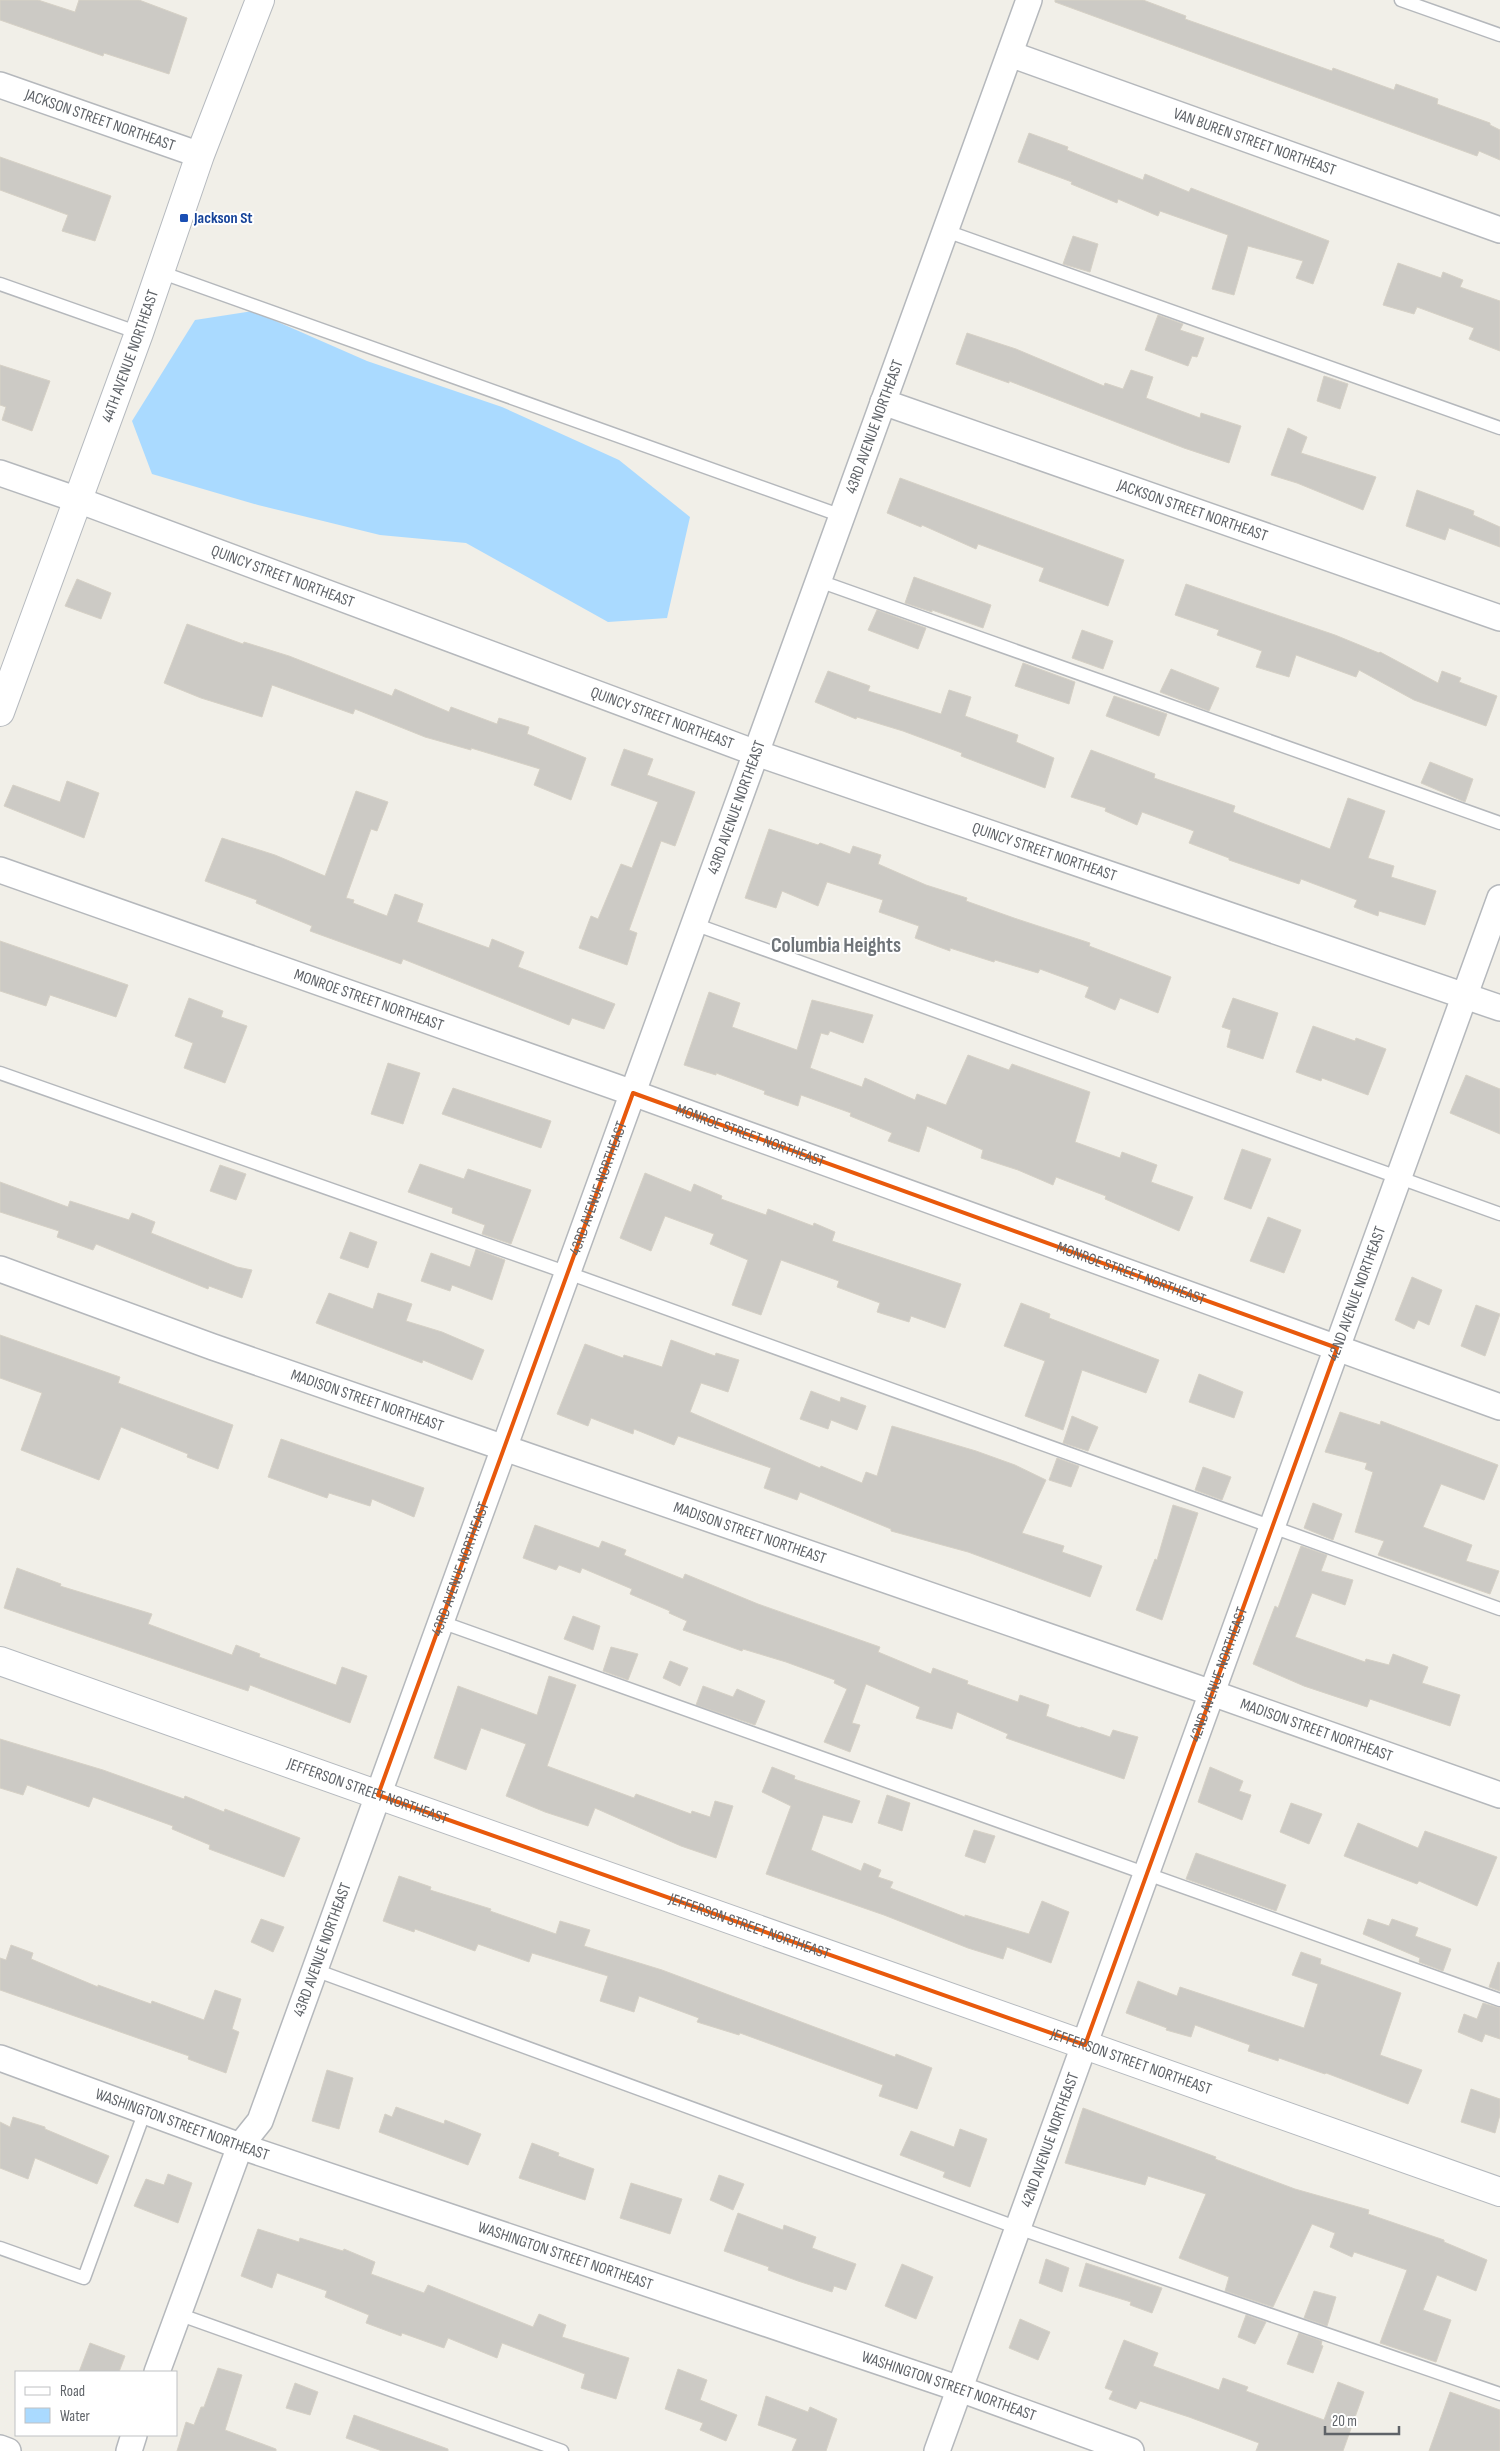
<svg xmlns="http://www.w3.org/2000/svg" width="1500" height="2451" font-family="'Sofia Sans Condensed',sans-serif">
  <rect width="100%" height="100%" fill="#f1efe8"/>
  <!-- water -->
  <path fill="#aadaff" d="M253,311l114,50 135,46 117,53 71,57 -23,101 -59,4 -142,-79 -86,-8 -122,-30 -106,-31 -20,-53 63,-101z"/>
  <!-- building -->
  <path fill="#cccac5" stroke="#d6d1c6" d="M0,0h38l37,12 4,-12h60l48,18 -18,56 -65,-21 -1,3 -103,-36z
    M1055,0h88l43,16 -1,3 147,52 1,-3 61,22 2,-6 42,15 -1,5 53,19v2l10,5v30l-21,-9 -2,5 -422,-154z
    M1029,133l39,14 -1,3 76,30 2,-6 44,18 2,-4 138,53 -16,43 -17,-6 7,-17 -55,-15 -14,49 -22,-6 16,-54 -68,-24 -2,5 -40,-17 -1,4 -46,-19 1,-2 -54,-20z
    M0,157l111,39 -16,45 -33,-10 6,-16 -68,-25z
    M1073,236l25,8 -8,28 -27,-8z
    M1398,263l43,15 2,-6 20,8 -3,7 40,14v50l-31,-12 5,-11 -57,-21 -3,7 -31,-9z
    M1158,315l25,9 -3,6 24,8 -7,19 -5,-1 -4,10 -43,-16z
    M967,333l49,16 88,37 1,-3 18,6 8,-19 22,7 -7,21 54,20 1,-5 40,13 -12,37 -45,-15 -175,-67v2l-53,-19z
    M0,365l50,16 -18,50 -30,-11 4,-13 -6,-2z
    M1324,376l24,8 -8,25 -23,-8z
    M1288,428l19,9 -6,16 75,24 -13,33 -66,-27 -26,-8z
    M900,478l224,82 -16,46 -69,-25 5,-13 -66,-24 -2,5 -54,-24 -1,2 -34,-14z
    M1417,490l57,21 -1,4 27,12v20l-51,-19 -4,12 -39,-14z
    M914,577l77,28 -8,23 -51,-18v2l-27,-9z
    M77,579l34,14 -10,26 -36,-13z
    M1186,584l149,51 44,18 1,-1 58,31 4,-12 19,7 -2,4 38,14 -11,30 -72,-26 -55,-30 -3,7 -60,-22 -7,22 -33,-10 6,-16 -45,-16 2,-5 -44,-15z
    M877,610l49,18 -8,21 -50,-19z
    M187,624l56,20 1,-2 45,14 103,40 3,-7 54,23 2,-5 46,17 2,-6 30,9 -2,7 59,24 -15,42 -37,-15 6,-16 -69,-21v2l-46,-13 -70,-28 -2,5 -81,-29 -10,32 -61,-19 -37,-15z
    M1082,630l31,11 -10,28 -31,-11z
    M1023,663l52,19 -6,22 -54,-18z
    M1171,669l48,19 -10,23 -49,-19z
    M828,671l42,15 -2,5 73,23 8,-24 22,7 -6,19 53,19 -2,7 38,16 -9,30 -84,-32 1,-3 -59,-22 -46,-14 -1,2 -41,-17z
    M1114,696l53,18 -8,22 -53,-20z
    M624,749l29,10 -6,16 48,17 -20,54 -14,-5 -32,89 8,3 -10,32 -48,-17 12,-32 7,3 23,-55 11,4 26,-66 -47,-17z
    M1091,750l64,24 -1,4 81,28 -2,6 97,37 18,-51 37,13 -17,47 26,8 -3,11 45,14 -11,34 -46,-14 -1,5 -24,-9 3,-7 -56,-21 -2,5 -70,-24v-2l-40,-15 5,-12 -52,-19 -5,13 -32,-14 1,-3 -35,-11z
    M1430,762l43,17 -8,23 -44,-19z
    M67,781l32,12 -15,45 -80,-32 9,-21 47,17z
    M356,791l32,11 -11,29 -6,-2 -25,69 8,2 -1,3 34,13 8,-22 28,10 -6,18 72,26 3,-9 32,13 -6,15 97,37 -11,25 -32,-11 -3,7 -166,-66 -2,5 -91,-33 2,-5 -56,-23 1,-3 -52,-19 17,-43 53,17 50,21z
    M769,829l49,16 2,-2 30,11 3,-8 28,9 -3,9 48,21 41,13 -1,3 48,17 76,25 -1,3 82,31 -13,36 -38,-15 -5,12 -30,-13 4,-10 -49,-18 -2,4 -43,-13 -1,2 -44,-14v3l-35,-13 4,-12 -40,-14 4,-12 -56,-18 -9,24 -36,-15 -6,17 -31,-10z
    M0,941l128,44 -12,32 -66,-22 -4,11 -46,-15z
    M709,992l31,11 -8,24 65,23 15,-50 61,15 -10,28 -33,-12 -2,4 -7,-2 -11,35 52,19 3,-9 50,22 2,-6 29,11 22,-50 41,15 3,-6 78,28 -15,50 45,16 2,-6 35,13 -6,17 42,15 -14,34 -74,-32 1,-3 -50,-19 -3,8 -35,-15 -37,-12 2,-8 -56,-24 -8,26 -31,-11 4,-8 -42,-17 1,-3 -50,-18 -3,11 -34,-12 1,-3 -49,-18v2l-32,-10z
    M189,998l34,13 -2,6 26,9 -22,57 -41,-15 9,-25 -18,-7z
    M1233,998l45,15 -15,46 -36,-12 4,-17 -9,-3z
    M1313,1026l42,15 1,-3 30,11 -18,46 -46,-17 -1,3 -25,-9z
    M388,1063l32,10 -17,51 -32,-10z
    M1466,1075l34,14v45l-50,-21z
    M453,1088l98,33 -10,27 -99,-34z
    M1242,1149l29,10 -20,50 -27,-10z
    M420,1164l44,15 4,-10 63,21 -20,54 -29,-10 3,-9 -33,-12 1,-5 -45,-16z
    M220,1165l26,9 -10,26 -26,-9z
    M645,1173l46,19 3,-8 28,12 -1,3 45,16 2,-6 45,17 1,-3 21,9 -3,9 129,43 -16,44 -34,-12 -2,6 -32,-10 3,-9 -43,-16 2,-6 -58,-21 -20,55 -29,-10 16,-45 -38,-16 4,-10 -49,-18 -14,35 -31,-13z
    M0,1182l68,25 2,-6 59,19 3,-7 23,9 -4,11 86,34 15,3 -10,28 -33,-12 -1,3 -112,-45 -3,6 -36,-13 2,-6 -59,-19z
    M1268,1217l33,13 -17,43 -34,-12z
    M350,1232l27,10 -9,26 -28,-10z
    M476,1249l29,11 -13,40 -40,-15 -2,6 -29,-10 10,-28 39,14z
    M1412,1277l30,13 -13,35 -11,-5 -4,9 -19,-9z
    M329,1293l44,16 5,-16 34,11 -6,17 36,11 42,18 -12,30 -49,-20 -1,3 -106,-40z
    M1021,1303l29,11 -1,4 110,42 -13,33 -64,-23 -19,60 -38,-14 20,-55 -41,-15z
    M1476,1305l24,9 -15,42 -24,-10z
    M0,1335l120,42 -2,6 115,42 -15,44 -31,-12 1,-3 -67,-27 -22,53 -78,-30 21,-57 -42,-15z
    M671,1340l44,16 1,-3 23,7 -11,32 -27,-9 -11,29 130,56 1,-2 41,17 4,-11 11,4 15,-50 84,25 39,14 31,15 -24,53 42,13 -2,6 40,14 -12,31 -122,-45 -77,-21v-2l-91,-37 -3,8 -33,-12 7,-20 -93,-32 -4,9 -40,-16 -1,5 -42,-16 -3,8 -31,-12 28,-70 38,14 1,-3 38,12z
    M1199,1374l44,18 -9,26 -45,-16z
    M811,1391l29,11 1,-5 25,9 -9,24 -26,-10 -3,9 -28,-10z
    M1340,1412l40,13 1,-4 117,44 -14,35 -43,-16 -18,43 49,18 -6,16 33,10 -9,23 -112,-39 6,-14 -29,-9 18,-60 -8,-3 2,-6 -42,-11z
    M1072,1416l26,11 -10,24 -25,-8z
    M281,1439l143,49 -10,29 -42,-18 -2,7 -41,-13 -2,5 -59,-21z
    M1057,1458l22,8 -8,21 -22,-7z
    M1203,1467l28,10 -9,23 -27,-10z
    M1313,1503l29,11 -9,26 -29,-12z
    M1173,1505l25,8 -36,107 -26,-10 19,-51 2,1z
    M535,1525l64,23 3,-7 24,9 -2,5 59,24 2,-5 73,30 122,43 -2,5 53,22 2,-6 35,13 -1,3 51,18 2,-7 29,10 -3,11 34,12 1,-1 29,10 3,-7 25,7 -14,42 -118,-41 2,-4 -51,-22 -5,17 -36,-11 4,-11 -54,-23 -14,39 8,2 -10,27 -26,-10 23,-53 -13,-6 1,-3 -49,-18 -43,-13 -1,2 -59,-21 4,-9 -18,-8 1,-2 -40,-17 2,-5 -50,-21 -2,5 -21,-8 -3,5 -33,-12z
    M1301,1546l26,9 -6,16 32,9 -8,25 -33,-12 -17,44 70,25 1,-3 23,6 4,-11 35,13 -6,16 38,12 -10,31 -80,-27 -3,8 -63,-21 -51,-22 22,-58 3,2z
    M17,1568l44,16 -1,2 92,28 -4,10 84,31 4,-10 24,9 -1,3 77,28 6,-18 25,9 -17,47 -100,-38 -2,6 -244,-83z
    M573,1616l27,10 -7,24 -29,-11z
    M611,1647l27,7 -10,26 -25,-9z
    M670,1661l18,7 -8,18 -17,-8z
    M549,1676l27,9 -29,81 87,32 2,-4 55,20 1,-3 18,6 5,-16 18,5 -17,52 -35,-12 -86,-38 -7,18 -43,-14 -39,-16 20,-52 -45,-16 -15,42 -32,-12 24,-72 79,29z
    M703,1686l30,11 4,-8 28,12 -10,24 -59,-20z
    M0,1739l103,31 81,29 1,-3 39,16 1,-3 75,29 -16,39 -75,-28 1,-4 -38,-16 1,-3 -80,-29 -4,10 -62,-22 -4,10 -23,-7z
    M772,1767l23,9 -1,3 66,22 -8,22 -29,-8 -12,35 50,21 3,-8 17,7 -3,7 15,5 -3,6 75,29v-2l64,19 13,-33 27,11 -18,51 -44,-16 -4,12 -35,-11 -84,-33 -118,-41 25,-68 -29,-14z
    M1210,1767l33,14 -4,10 12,4 -9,25 -44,-18z
    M887,1795l23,8 -8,28 -24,-8z
    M1291,1803l31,11 -13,30 -29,-12z
    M1358,1823l60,25 7,-17 72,26 -20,49 -58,-25 -2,3 -73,-28z
    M974,1830l21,6 -10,27 -20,-7z
    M1196,1853l90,32 -10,26 -90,-32z
    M399,1876l32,11 -1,3 61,19 -1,2 66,23 4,-13 30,9 -6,16 78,24 233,87 1,-3 36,14 -15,41 -38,-13 4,-11 -143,-52 -1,2 -42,-13 2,-4 -60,-22 -5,16 -34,-11 8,-25 -76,-23 -3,9 -51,-18 -3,7 -60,-22 -1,3 -31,-11z
    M261,1919l23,8 -11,25 -22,-10z
    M1368,1919l21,7 3,-7 26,9 -3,8 36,13 -8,22 -24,-9 1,-4 -57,-24z
    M11,1945l22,8 -2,6 67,28v-2l53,19 1,-3 52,19 11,-30 26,9 -9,30 7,3 -13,41 -38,-14 1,-3 -189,-66v-32l6,2z
    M1301,1952l20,7 -1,5 81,29 -21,62 42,15 -14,34 -82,-31 -1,1 -46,-16 -1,3 -30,-10 2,-6 -55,-20 -4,12 -25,-7 1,-2 -41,-15 12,-32 39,15 3,-9 124,41 14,-44 -26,-9z
    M1498,1962l2,1v28l-11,-4z
    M1483,2003l17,5v31l-15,-5 -3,8 -24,-10 6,-18 13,5z
    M327,2070l26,8 -14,51 -27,-8z
    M1471,2089l29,10v16l-5,18 -34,-11z
    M396,2107l48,17 1,-4 36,14 -13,31 -89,-33 6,-18 7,3z
    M1083,2108l133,49 -1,2 80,30 74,21 -1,4 76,26v2l43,18 -11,31 -39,-16 -14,35 28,10 -15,42 -56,-19 27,-73 -53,-18 -2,5 -22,-10 5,-14 -23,-9 -39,83 -48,-16 4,-14 -50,-19 27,-64 -58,-18 -3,9 -80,-22z
    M13,2117l32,10v2l64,27 -12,28 -62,-26 -7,21 -28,-11v-46l10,5z
    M960,2129l27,10 -17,48 -27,-10 2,-5 -45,-17 11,-24 43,16z
    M532,2143l27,10 -1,3 36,13 -9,31 -66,-22z
    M168,2174l24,9 -14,40 -44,-17 12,-27 18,6z
    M719,2175l25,9 -11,26 -23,-10z
    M631,2183l51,16 -12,35 -50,-16z
    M738,2213l45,17 1,-5 32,12 -4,11 44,16 -10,26 -12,-4 -2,6 -34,-11 -30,-11 1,-3 -45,-16z
    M258,2229l41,13 1,-4 43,13 1,-2 31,13 -4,12 53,19 4,-8 105,42 6,-13 27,11 -4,12 67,21 -13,41 -35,-11 4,-14 -83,-31 -5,15 -49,-20 -4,10 -42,-15 -1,3 -35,-13 3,-8 -44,-18 2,-6 -50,-18 -5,15 -31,-12z
    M1046,2259l23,9 -7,24 -23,-9z
    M1086,2263l76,25 -10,25 -22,-8 1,-3 -52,-16z
    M902,2264l31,13 -17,42 -31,-13z
    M1314,2291l22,6 -9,29 -23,-8z
    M1246,2315l20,7 -11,22 -17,-7z
    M1020,2319l30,13 -12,28 -29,-12z
    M1299,2333l23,8 -1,4 2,1 -10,27 -26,-9z
    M1124,2340l34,13 -5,13 66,24 4,-12 25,9 -2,4 78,29 14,-38 26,10 -21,59h-87l3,-8 -70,-26 -49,-16 -4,8 -27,-10 4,-8 -8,-3z
    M90,2343l35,13 -6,16h-40z
    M218,2368l24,7 -17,55 51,19v2h-99l9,-29 8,3 7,-18h3z
    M678,2369l29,11 -7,20 37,15 -11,26 -26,-11 3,-7 -38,-14z
    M295,2383l23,9 -8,23 -24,-7z
    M1450,2392l50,18v41h-71z
    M766,2396l42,16 2,-5 27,12 -11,32h-34l5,-12 -39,-14z
    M354,2415l94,34v2h-66l-36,-13z"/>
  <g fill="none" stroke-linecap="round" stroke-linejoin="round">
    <defs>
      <path id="lane" d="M1401,0l99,35
        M946,231l554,197
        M160,272l682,244
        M0,284l139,49
        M819,581l681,242
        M694,924l806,290
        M0,1073l568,200 932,336
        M441,1622l1059,378
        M315,1970l703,258 482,166
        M0,2248l84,30 61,-167
        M178,2314l384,137"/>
      <g id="street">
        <path id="s1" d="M1010,54l490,176"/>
        <path id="s2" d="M0,85l200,70"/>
        <path id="s3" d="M883,402l617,216"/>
        <path id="s4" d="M0,473l78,27 678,253 744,255"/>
        <path id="s5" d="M0,870l633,223 867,314"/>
        <path id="s6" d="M0,1269l213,78 999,346 288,102"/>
        <path id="s7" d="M0,2058l240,88 720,243 171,62"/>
        <path id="s8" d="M157,2372l83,-226 20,-25 769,-2121"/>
        <path d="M0,2448l8,3"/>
        <path d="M129,2451l5,-16"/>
        <path id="s9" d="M937,2451l563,-1553"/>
      </g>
      <g id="secondary">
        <path id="s10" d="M0,712l139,-379 61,-178 60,-155"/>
        <path id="s11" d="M0,1661l1500,531"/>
      </g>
    </defs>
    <!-- lane casing -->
    <use href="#lane" stroke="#b5b8bc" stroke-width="15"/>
    <!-- street casing -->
    <use href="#street" stroke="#b5b8bc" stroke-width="28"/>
    <!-- secondary casing -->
    <use href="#secondary" stroke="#b6babf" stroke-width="30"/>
    <!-- lane -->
    <use href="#lane" stroke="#fff" stroke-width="12"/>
    <!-- street -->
    <use href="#street" stroke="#fff" stroke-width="25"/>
    <!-- secondary -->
    <use href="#secondary" stroke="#fff" stroke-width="28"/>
  </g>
  <!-- marked area -->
  <path fill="none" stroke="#e8590c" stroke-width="4" stroke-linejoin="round" d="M633,1093l704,255 -252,697 -707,-250z"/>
  <!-- markers -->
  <rect fill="#1a4fb4" stroke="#fff" stroke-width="2" x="179" y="213" width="10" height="10" rx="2.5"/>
  <g text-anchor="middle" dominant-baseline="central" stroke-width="4" stroke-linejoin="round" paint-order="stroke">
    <!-- street labels -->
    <g font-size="16" fill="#5f6368" stroke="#fff">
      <text stroke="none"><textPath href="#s2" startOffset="106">JACKSON STREET NORTHEAST</textPath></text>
      <text stroke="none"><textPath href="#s1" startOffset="260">VAN BUREN STREET NORTHEAST</textPath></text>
      <text stroke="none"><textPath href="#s10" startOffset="379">44TH AVENUE NORTHEAST</textPath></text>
      <text stroke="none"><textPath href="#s8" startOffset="2075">43RD AVENUE NORTHEAST</textPath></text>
      <text stroke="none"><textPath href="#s3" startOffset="328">JACKSON STREET NORTHEAST</textPath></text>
      <text stroke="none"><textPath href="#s4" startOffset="301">QUINCY STREET NORTHEAST</textPath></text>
      <text stroke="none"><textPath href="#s4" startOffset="706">QUINCY STREET NORTHEAST</textPath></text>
      <text stroke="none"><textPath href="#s8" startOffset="1670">43RD AVENUE NORTHEAST</textPath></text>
      <text stroke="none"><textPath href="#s4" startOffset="1111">QUINCY STREET NORTHEAST</textPath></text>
      <text stroke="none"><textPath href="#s5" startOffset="391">MONROE STREET NORTHEAST</textPath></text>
      <text stroke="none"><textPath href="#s5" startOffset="796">MONROE STREET NORTHEAST</textPath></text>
      <text stroke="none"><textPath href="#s8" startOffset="1265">43RD AVENUE NORTHEAST</textPath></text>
      <text stroke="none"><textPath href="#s5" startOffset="1201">MONROE STREET NORTHEAST</textPath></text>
      <text stroke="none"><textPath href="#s9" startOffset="1231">42ND AVENUE NORTHEAST</textPath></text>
      <text stroke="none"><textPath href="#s6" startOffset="390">MADISON STREET NORTHEAST</textPath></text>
      <text stroke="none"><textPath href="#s6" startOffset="795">MADISON STREET NORTHEAST</textPath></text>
      <text stroke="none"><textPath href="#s8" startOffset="860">43RD AVENUE NORTHEAST</textPath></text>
      <text stroke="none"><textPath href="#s9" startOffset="826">42ND AVENUE NORTHEAST</textPath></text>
      <text stroke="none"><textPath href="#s6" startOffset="1395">MADISON STREET NORTHEAST</textPath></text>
      <text stroke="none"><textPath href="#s11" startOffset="390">JEFFERSON STREET NORTHEAST</textPath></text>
      <text stroke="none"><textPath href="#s11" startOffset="795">JEFFERSON STREET NORTHEAST</textPath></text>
      <text stroke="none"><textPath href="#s8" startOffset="455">43RD AVENUE NORTHEAST</textPath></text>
      <text stroke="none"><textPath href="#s11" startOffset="1200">JEFFERSON STREET NORTHEAST</textPath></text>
      <text stroke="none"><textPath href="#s7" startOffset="194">WASHINGTON STREET NORTHEAST</textPath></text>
      <text stroke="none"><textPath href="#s9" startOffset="331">42ND AVENUE NORTHEAST</textPath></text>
      <text stroke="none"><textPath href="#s7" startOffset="599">WASHINGTON STREET NORTHEAST</textPath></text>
      <text stroke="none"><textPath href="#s7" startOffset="1004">WASHINGTON STREET NORTHEAST</textPath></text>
    </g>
    <!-- transit labels -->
    <g font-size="16" font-weight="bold" fill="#164399" stroke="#fff" text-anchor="start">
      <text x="194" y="218">Jackson St</text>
    </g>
    <!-- district labels -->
    <g font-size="21" font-weight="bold" fill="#70757a" stroke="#fff">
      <text x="836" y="945">Columbia Heights</text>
    </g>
  </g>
  <!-- legend -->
  <rect x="15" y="2371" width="162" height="65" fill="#ffffff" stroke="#bfc1c3"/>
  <rect x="25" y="2387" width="25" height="8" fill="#ffffff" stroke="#bfc1c3"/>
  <text x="60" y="2396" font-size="15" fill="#5f6368">Road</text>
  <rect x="25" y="2408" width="25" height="15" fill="#aadaff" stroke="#bfc1c3"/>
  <text x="60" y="2421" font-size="15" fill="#5f6368">Water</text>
  <!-- scale -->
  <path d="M1325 2426v8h74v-8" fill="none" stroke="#5f6368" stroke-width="2.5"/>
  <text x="1332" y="2426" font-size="15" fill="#5f6368" stroke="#ffffff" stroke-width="4" paint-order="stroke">20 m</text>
</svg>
